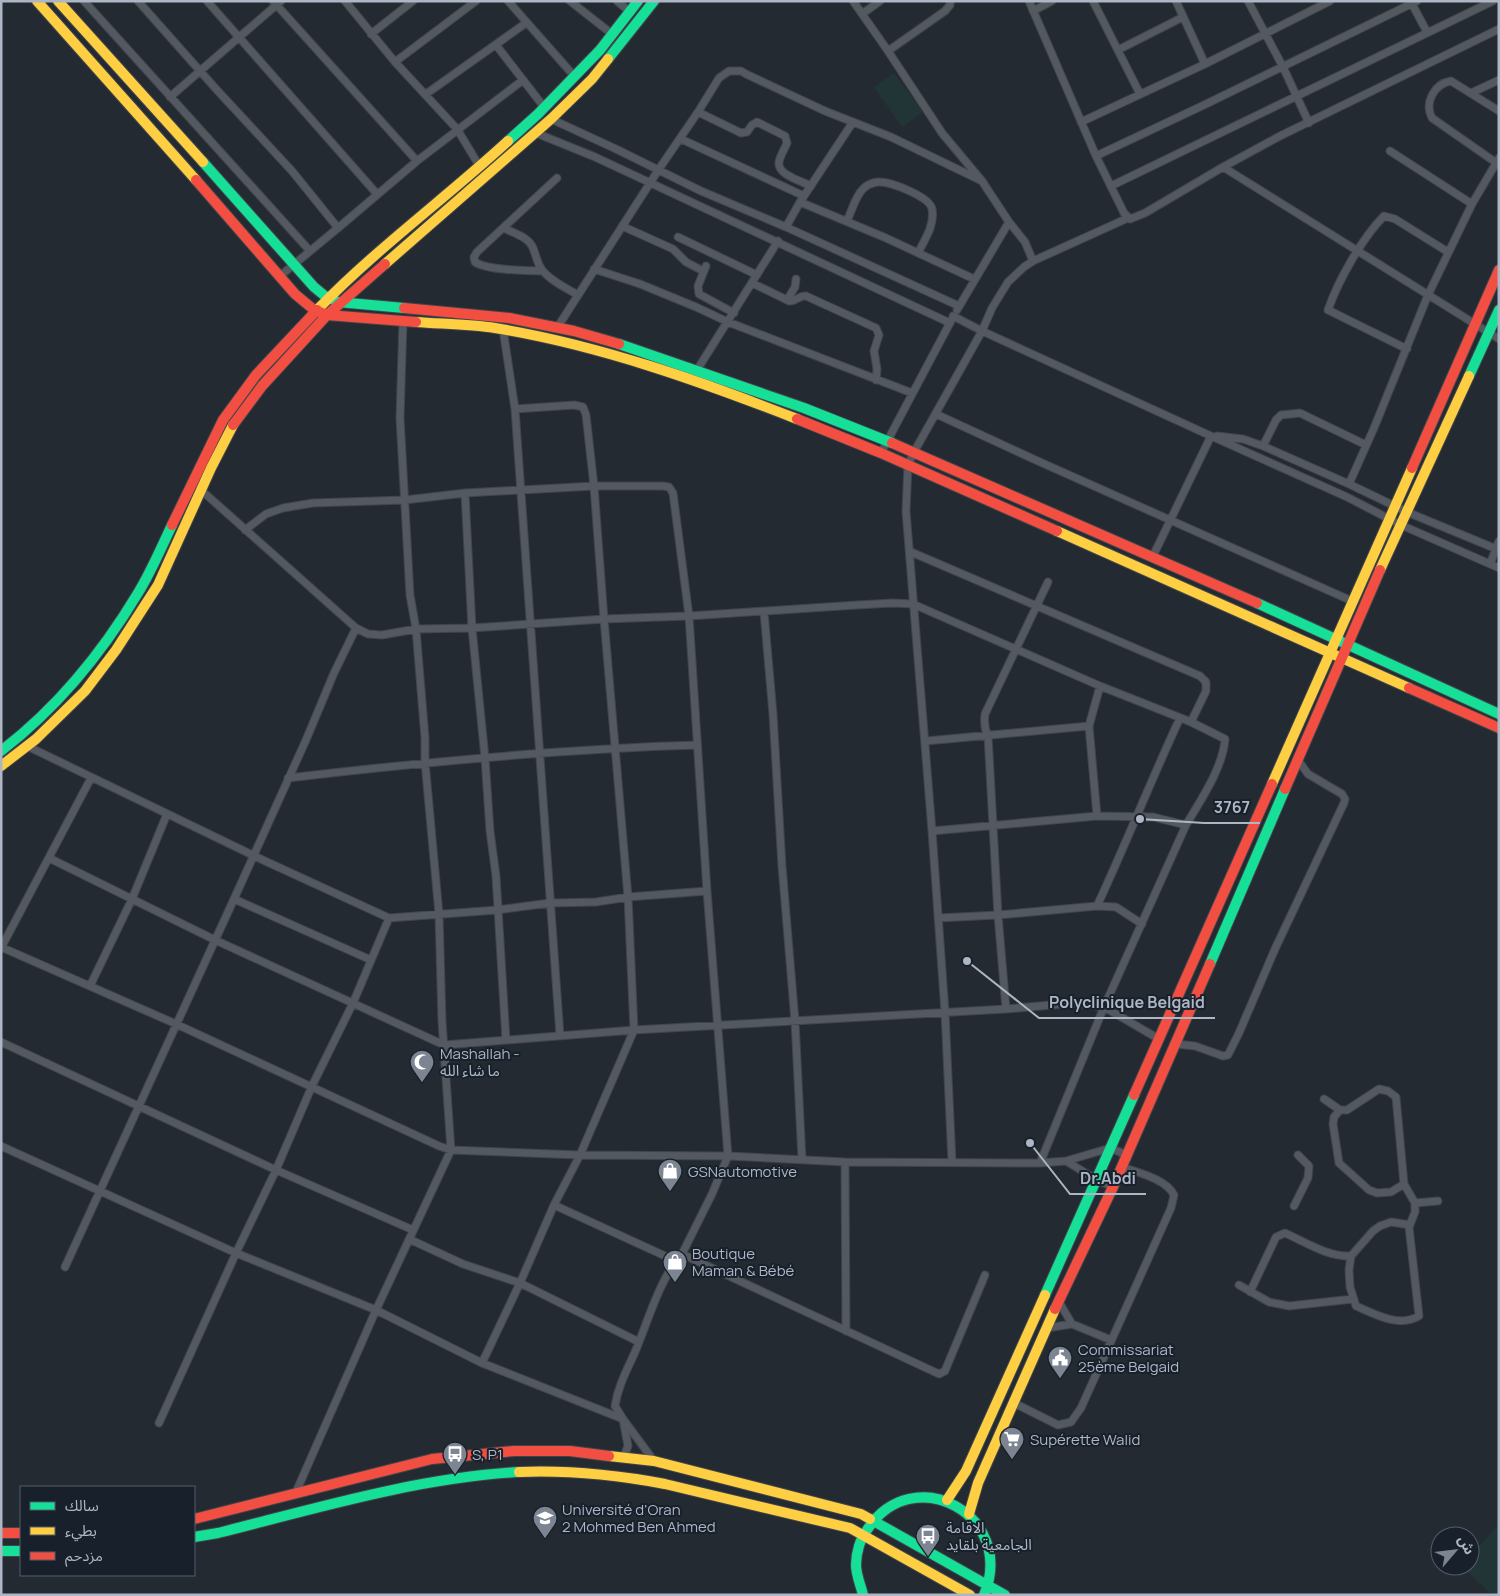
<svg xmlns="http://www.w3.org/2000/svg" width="1500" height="1596" font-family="Manrope,'Noto Sans Arabic',sans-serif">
  <rect width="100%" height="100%" fill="#242a31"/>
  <!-- park -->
  <path fill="#213436" d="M894,73l29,39 -21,15 -28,-40z
    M1499,1524v71h-7l-31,-29h9v-10z"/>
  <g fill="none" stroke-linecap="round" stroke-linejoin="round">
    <defs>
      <path id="street" d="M84,1l226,250
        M138,1l78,88 76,82 46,57 79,-67 106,-81
        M207,1l170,193
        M273,1l144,160
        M345,1l50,61 62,67 23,38
        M508,1l67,76
        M570,1l42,33
        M617,1l13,11
        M853,1l35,50 57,-40 5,-6v-4
        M1029,1l67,155 28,57 6,6 15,-6 78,-46 57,-31 219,-107
        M1093,1l47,93
        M1176,1l29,63
        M1248,1l35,66 26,56
        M1412,4l15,28
        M1033,11l19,-10
        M862,14l18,-13
        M371,34l42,-33
        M496,45l48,62
        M1118,50l65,-33
        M888,51l54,82 40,48 27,41 16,20 8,19
        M395,62l81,-61
        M1471,93l28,-13
        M426,94l100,-71
        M170,97l111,-96
        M698,112l43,21 6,-1 5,-7 5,-3 28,14 2,7c-2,5 -7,13 -8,19 -2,13 23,19 32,24
        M551,119l65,30 85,42 85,36 173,79
        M1081,122l124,-58 125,-63
        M536,133l59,24 355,166
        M681,139l123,57
        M1390,151l82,53
        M1096,156l108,-51 213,-104
        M1498,164l-66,-46c-8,-15 2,-34 19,-37l48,30
        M1223,167l276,172
        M1111,186l382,-185
        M800,202l86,36 88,41
        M847,221c5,-11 10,-30 21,-36 4,-2 8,-3 11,-3 13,0 51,15 53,27 3,16 -7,30 -14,44
        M622,226l51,23 13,13 17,9
        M786,227l14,-25 53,-80
        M504,228c9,5 25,9 29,20 3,7 4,15 9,22 9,11 24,18 36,25
        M678,237l79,38
        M706,266l-8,20 1,8 35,19
        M594,269l46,15 56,23 32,15 184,71
        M543,271c-15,0 -57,-1 -68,-9l-1,-5 3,-5 80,-74
        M280,276l58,-48
        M752,283l37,18c7,1 10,-6 17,-5l70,32 3,7 -5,16 3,18 -1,11
        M787,300l8,-13 1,-8
        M957,310l52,-88
        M953,316l29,15 229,105 -58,120
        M557,328l102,-159 39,-57 21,-34 10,-7h12l5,3 79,37 66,26 91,44
        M503,329l12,80 45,627
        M1407,349l-79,-39c10,-29 34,-72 56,-94l11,3 53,33
        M697,370l81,-129
        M936,414l104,48 312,139
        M1211,436l136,61 54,28 98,43
        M1217,436l26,3 20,7 86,38 58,28 92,38
        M1263,446l13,-26 5,-5 19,-2 66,32
        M881,453l71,-134
        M1349,484l25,-56 54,-133 44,-91 27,-46
        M201,490l155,138 12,6 14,1 34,-6 56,-1 132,-9 85,-3 168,-11 36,-2 20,1 187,82 91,36 34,17c-2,29 -25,62 -39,86l-82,182 -64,156
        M465,493l7,135 13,130 5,73 6,45 10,164
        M245,530l21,-16 17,-6 30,-5 92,-3 60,-7 129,-7h69l6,1 4,6 16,123 18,275 21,265 -16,38 -30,60c-21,21 -35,70 -47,98 -8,18 -17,34 -20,54l8,13
        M911,552l289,124 6,6v9l-15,31
        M1490,564l9,-23
        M764,612l9,102 9,152 13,155 7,138
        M926,741l163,-15
        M27,746l238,115 124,57 108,-8 53,-7 46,-1 32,-5 79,-6
        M288,778c136,-16 272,-29 409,-33
        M1097,816l-8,-90 11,-40
        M932,831l165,-15 56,1 33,8
        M49,858l166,82 229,105 190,-15 372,-21 68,-6 30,4 55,32
        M234,899l137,61
        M1097,906c29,-62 54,-126 83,-188
        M938,918l60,-3 99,-9 19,1 26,17
        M1,947l175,77 263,122 12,4 129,5 148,1 117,6 195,1 26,-2 44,-13 17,7
        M1,948l90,-170
        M90,986l42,-87 35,-85
        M1006,1009l-8,-94 -10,-179c-4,-8 -4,-14 -3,-22l63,-132
        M1,1042l275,128 137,60
        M1176,1044l19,2 28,10 5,-1 11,-22 36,-84 69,-146 1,-4 -3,-5 -34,-20 -10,-14
        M1324,1099l16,11h7l32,-21 9,2 8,6 8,87 11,19v9l-6,15 10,89c-20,12 -45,-2 -63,-10l-6,-19 -1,-17 2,-14 22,-25 7,-5 11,-4 19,3
        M1340,1110l-6,7 -1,7 6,39 30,27 8,3 14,-1 13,-8
        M1,1146l235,107 140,57 106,53 141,56
        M1066,1161l31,19 16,7
        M845,1162l1,169
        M952,1162l-7,-150 -13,-181 -26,-320 2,-46 6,-13 68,-121 10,-23 16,-26 16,-15 9,-6 95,-43
        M1415,1203l23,-2
        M554,1205l122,56
        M1294,1206l14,-28 1,-12 -11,-11
        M409,1239l54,25 57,19 119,59
        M682,1254l257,120 6,-3 2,-5 38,-91
        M65,1267l169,-368 72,-159 28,-67 22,-45
        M1239,1285l30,17 20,4 64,-7
        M1250,1292l26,-55 9,-4c20,9 43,24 66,23
        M1072,1324l39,16
        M1047,1328l25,-4 -13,-22
        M482,1363l38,-80 34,-78 26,-50 54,-125 -6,-133 -24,-278 -10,-133 -8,-71 -3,-8 -9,-2 -59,4
        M1014,1403l44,22 13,-3 10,-14 90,-200 3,-13c-8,-16 -35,-22 -52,-28
        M159,1423l77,-170 40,-83 36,-84 41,-83 36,-85
        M624,1456l4,-10 -5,-27 31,42
        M296,1492l80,-182 75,-160 -9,-129 -3,-107 -14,-152v-24l-9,-109 -6,-34 -10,-177 3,-97"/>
      <path id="fast" d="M608,59l46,-58
        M508,141l30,-27 62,-64 38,-49
        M203,162l111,125 11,9 13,6 66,6
        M619,344l185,64 88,35
        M1469,376l30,-66
        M1257,603l242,111
        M1,751c56,-43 101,-98 137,-158 13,-21 23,-45 34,-68
        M1210,964l75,-175
        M1045,1295l89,-200
        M870,1519l135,76
        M194,1537l24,-4c99,-25 199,-55 301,-61
        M1,1551h20
        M863,1595c-2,-9 -7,-20 -7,-30 0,-12 4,-26 11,-35 46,-71 150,-15 117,65"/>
      <path id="slow" d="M37,1l159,179
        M58,1l145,161
        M385,264l166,-145 41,-40 16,-20
        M317,310c59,-61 129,-112 191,-169
        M416,322c26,2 53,2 79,6 104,17 205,53 302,91
        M1057,531l352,157
        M1380,570l89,-194
        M1,766l35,-27 49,-48 31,-41 42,-65 53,-117 22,-43
        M1272,784l140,-316
        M609,1456l45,5 207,53 9,5
        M519,1472c49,-2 98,3 146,12l185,44 120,67
        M947,1500l19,-29 79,-176
        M969,1514l9,-31 77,-174"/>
      <path id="jam" d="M196,180l99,114 18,15 14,6 89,7
        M404,308l105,10 65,13 45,13
        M797,419l84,34 176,78
        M233,425l29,-39 65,-71 58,-51
        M892,443l365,160
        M1412,468l87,-198
        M172,525l51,-105 33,-45 61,-65
        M1409,688l90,40
        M1285,789l95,-219
        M1134,1095l138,-311
        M1055,1309l58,-122 97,-223
        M194,1519l238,-60 82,-8h56l39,5
        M1,1533h20"/>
    </defs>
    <!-- street casing -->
    <use href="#street" stroke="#40454a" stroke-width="9"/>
    <!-- fast casing -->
    <use href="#fast" stroke="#40454a" stroke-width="12"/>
    <!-- slow casing -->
    <use href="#slow" stroke="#40454a" stroke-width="12"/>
    <!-- jam casing -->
    <use href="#jam" stroke="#40454a" stroke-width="12"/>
    <!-- street -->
    <use href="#street" stroke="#545860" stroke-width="7"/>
    <!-- fast -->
    <use href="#fast" stroke="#16e098" stroke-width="10"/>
    <!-- slow -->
    <use href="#slow" stroke="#ffcf43" stroke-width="10"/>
    <!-- jam -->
    <use href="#jam" stroke="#f24e42" stroke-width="10"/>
  </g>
  <!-- icons -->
  <defs>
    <symbol id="mosque-pin" viewBox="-11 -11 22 30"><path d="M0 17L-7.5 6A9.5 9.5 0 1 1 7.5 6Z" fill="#7c8591" stroke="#18202b"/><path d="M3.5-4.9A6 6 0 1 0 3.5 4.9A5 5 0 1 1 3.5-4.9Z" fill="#fff"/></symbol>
    <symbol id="shop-pin" viewBox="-11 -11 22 30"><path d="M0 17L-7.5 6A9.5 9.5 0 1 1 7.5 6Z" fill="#7c8591" stroke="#18202b"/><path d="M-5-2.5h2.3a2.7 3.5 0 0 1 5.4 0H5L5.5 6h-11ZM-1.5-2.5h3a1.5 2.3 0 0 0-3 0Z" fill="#fff"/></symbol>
    <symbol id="civic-pin" viewBox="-11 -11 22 30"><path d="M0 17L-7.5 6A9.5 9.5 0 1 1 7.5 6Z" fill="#7c8591" stroke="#18202b"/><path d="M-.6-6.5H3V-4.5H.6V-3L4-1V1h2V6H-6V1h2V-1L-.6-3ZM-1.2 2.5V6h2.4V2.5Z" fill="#fff"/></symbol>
    <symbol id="supermarket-pin" viewBox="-11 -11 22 30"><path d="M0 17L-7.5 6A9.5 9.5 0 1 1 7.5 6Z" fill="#7c8591" stroke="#18202b"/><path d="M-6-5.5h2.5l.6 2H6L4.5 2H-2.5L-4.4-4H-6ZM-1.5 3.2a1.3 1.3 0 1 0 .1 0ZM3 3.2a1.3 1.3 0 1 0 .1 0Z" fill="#fff"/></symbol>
    <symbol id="bus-pin" viewBox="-11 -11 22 30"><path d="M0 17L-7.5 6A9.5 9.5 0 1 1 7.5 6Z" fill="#7c8591" stroke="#18202b"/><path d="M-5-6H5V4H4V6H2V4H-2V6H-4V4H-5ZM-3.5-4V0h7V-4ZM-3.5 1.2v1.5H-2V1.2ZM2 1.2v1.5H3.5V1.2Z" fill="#fff"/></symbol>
    <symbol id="university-pin" viewBox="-11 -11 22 30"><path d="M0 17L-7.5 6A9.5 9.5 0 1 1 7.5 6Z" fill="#7c8591" stroke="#18202b"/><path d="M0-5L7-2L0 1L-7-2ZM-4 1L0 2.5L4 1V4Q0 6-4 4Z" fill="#fff"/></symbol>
  </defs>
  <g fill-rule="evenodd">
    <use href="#mosque-pin" x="408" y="1048" width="28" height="38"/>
    <use href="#shop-pin" x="656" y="1157" width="28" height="38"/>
    <use href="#shop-pin" x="661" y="1248" width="28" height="38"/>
    <use href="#civic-pin" x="1046" y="1344" width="28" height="38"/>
    <use href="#supermarket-pin" x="998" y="1425" width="28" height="38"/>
    <use href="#bus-pin" x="441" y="1440" width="28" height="38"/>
    <use href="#university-pin" x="531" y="1504" width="28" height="38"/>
    <use href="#bus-pin" x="914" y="1522" width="28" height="38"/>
  </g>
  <g text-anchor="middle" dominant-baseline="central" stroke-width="4" stroke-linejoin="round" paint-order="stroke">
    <!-- poi labels -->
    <g font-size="15" fill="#acb6c4" stroke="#18202b" text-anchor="start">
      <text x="440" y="1053">Mashallah -<tspan x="440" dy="17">ما شاء الله</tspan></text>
      <text x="688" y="1171">GSNautomotive</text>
      <text x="692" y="1253">Boutique<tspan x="692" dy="17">Maman &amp; Bébé</tspan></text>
      <text x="1078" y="1349">Commissariat<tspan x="1078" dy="17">25ème Belgaid</tspan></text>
      <text x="1030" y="1439">Supérette Walid</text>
      <text x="472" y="1454">S, P1</text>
      <text x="562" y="1509">Université d'Oran<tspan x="562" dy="17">2 Mohmed Ben Ahmed</tspan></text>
      <text x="946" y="1527">الاقامة<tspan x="946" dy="17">الجامعية بلقايد</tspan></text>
    </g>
  </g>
  <!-- callouts -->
  <path fill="none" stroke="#acb6c4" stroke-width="2" d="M1140 819L1204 823H1260M967 961L1039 1018H1215M1030 1143L1070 1194H1146"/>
  <g fill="#acb6c4" stroke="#18202b" stroke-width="2">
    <circle cx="1140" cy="819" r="5"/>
    <circle cx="967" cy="961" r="5"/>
    <circle cx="1030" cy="1143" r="5"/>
  </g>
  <g font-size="16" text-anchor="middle" font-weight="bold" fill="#acb6c4" stroke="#18202b" stroke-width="4" stroke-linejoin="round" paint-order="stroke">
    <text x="1232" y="813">3767</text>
    <text x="1127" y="1008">Polyclinique Belgaid</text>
    <text x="1108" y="1184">Dr.Abdi</text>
  </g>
  <!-- border -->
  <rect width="1500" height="1596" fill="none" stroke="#acb6c4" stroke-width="5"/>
  <!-- legend -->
  <rect x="20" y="1486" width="175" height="90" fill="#18202b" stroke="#535c68"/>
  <rect x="30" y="1502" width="25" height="8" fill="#16e098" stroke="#535c68"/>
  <text x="65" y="1511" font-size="15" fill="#acb6c4">سالك</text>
  <rect x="30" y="1527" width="25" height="8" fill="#ffcf43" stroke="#535c68"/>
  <text x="65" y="1536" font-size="15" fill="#acb6c4">بطيء</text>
  <rect x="30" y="1552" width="25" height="8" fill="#f24e42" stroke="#535c68"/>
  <text x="65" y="1561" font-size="15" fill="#acb6c4">مزدحم</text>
  <!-- north arrow -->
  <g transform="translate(1455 1551) rotate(62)"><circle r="24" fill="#18202b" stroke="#535c68"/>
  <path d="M0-4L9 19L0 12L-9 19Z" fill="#7c8591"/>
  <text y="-8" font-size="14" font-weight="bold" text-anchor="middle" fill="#acb6c4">ش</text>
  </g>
</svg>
